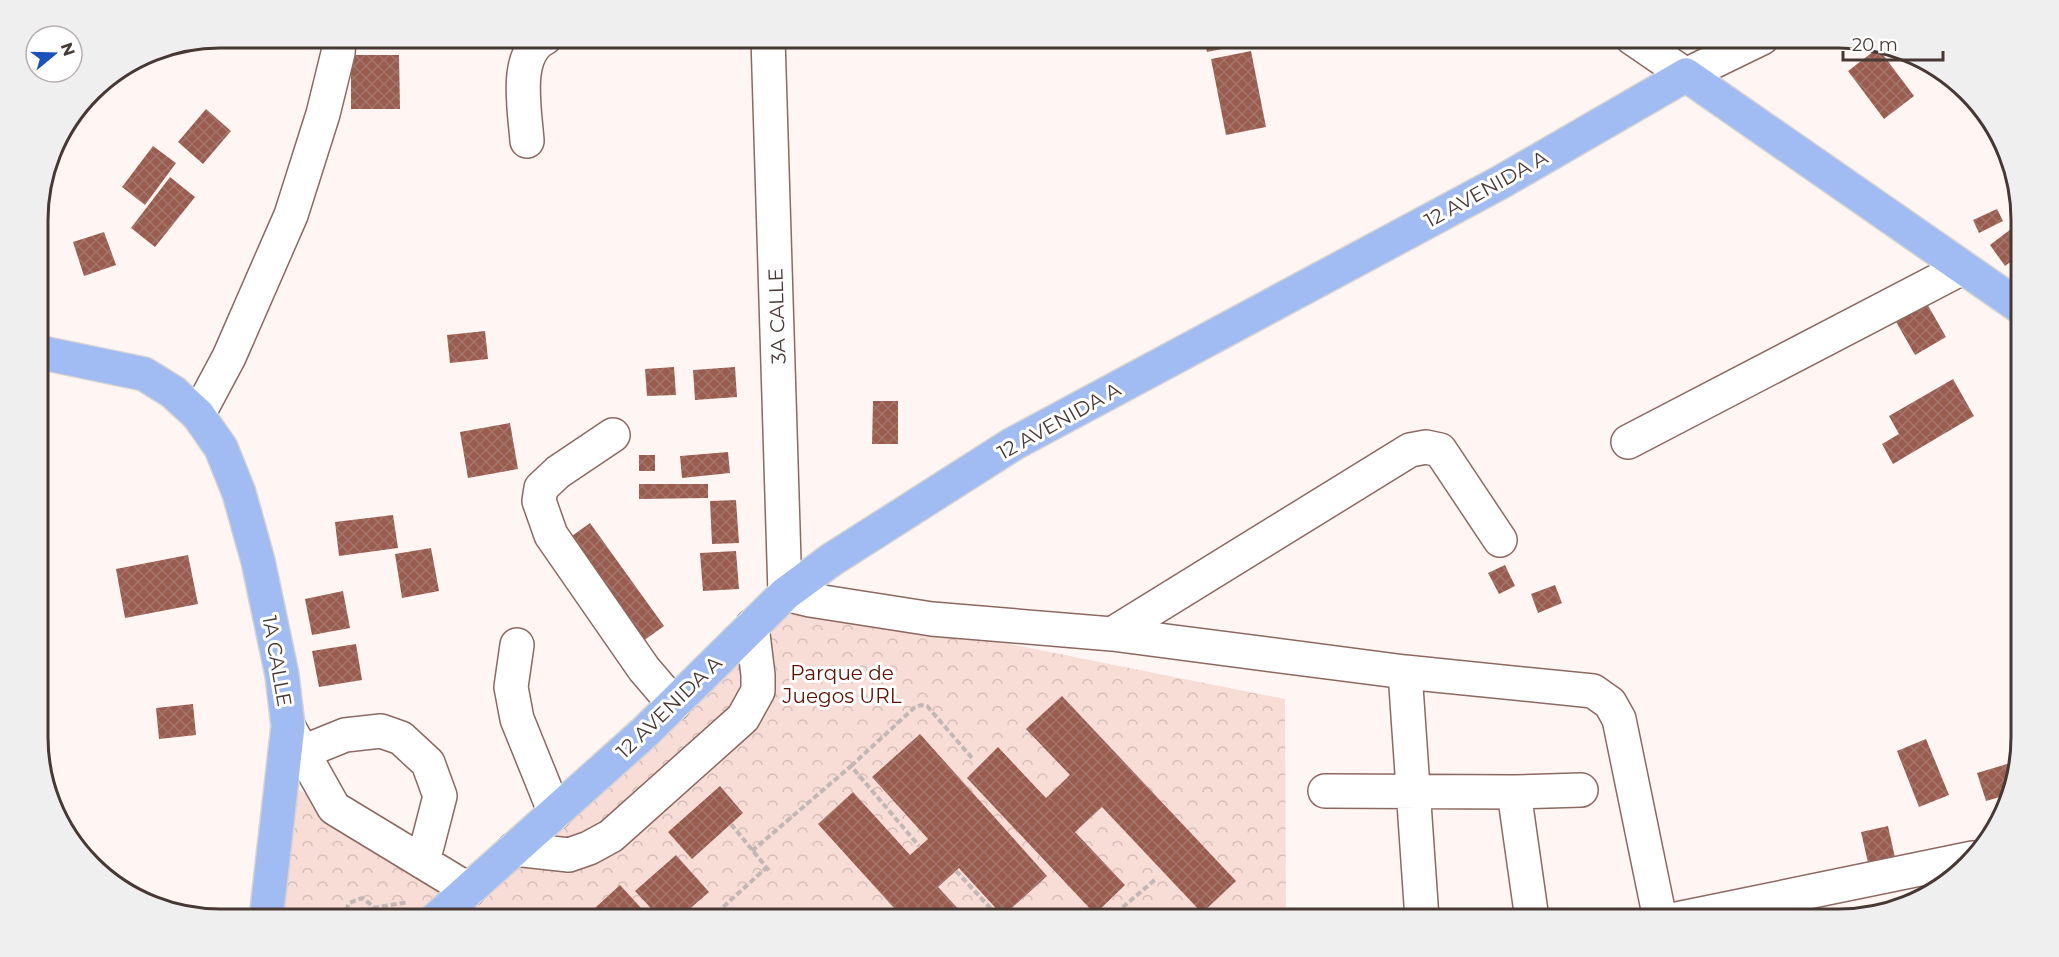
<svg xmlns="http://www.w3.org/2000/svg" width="2059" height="957" font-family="Montserrat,sans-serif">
  <defs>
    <pattern id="forest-crowns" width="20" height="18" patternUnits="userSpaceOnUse" patternTransform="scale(1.5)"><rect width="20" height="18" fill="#f8dcd6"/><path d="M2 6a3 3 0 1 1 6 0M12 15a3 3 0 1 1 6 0" fill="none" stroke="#d6beb8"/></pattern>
    <pattern id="building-cross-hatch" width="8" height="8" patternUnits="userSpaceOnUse" patternTransform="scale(1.5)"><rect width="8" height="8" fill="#995c4f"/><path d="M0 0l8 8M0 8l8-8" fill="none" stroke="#a5766c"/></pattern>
  </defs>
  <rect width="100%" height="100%" fill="#fff6f4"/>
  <!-- forest -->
  <path fill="url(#forest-crowns)" d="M790,614l140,14 355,71 1,220h-822z
    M293,787l183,92 -46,40h-154z"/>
  <!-- building -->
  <path fill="url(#building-cross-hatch)" d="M797,38h66v7l-66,1z
    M1204,38h46l1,5 -44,9z
    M1878,48l36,48 -30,23 -36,-48z
    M1251,51l15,76 -40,8 -15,-76z
    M351,55h48l1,54h-49z
    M206,109l25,22 -28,33 -25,-22z
    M153,146l23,17 -31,42 -23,-18z
    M2012,176l7,19 -1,1 -10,-18z
    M170,177l25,20 -40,50 -24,-19z
    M1997,209l6,12 -24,12 -6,-13z
    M2015,226l5,7v22l-15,11 -15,-21z
    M104,232l12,33 -32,11 -11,-34z
    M1926,302l20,35 -31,18 -20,-35z
    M485,331l3,28 -38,4 -3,-28z
    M674,367l2,28 -29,1 -2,-27z
    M735,367l2,30 -42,3 -2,-30z
    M1953,379l21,37 -81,48 -11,-20 17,-10 -10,-18z
    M873,401h25v43h-26z
    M510,423l8,46 -50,9 -8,-46z
    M728,452l2,21 -48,5 -2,-22z
    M639,455h16v16h-16z
    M639,484h69v14l-69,1z
    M736,500l3,43 -27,1 -2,-43z
    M393,515l5,33 -59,8 -4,-34z
    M590,523l74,103 -25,18 -74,-103z
    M431,548l8,43 -37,7 -7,-44z
    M736,551l3,38 -36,2 -3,-38z
    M188,555l10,49 -73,14 -9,-49z
    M1505,565l10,21 -16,8 -11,-21z
    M1555,585l7,18 -24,10 -7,-19z
    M343,591l7,37 -38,7 -7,-36z
    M356,644l6,36 -43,7 -7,-36z
    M1062,696l174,185 -34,32 -100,-106 -27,25 50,53 -30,29 -128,-136 31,-31 48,51 24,-23 -44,-46z
    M193,704l3,31 -37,4 -3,-31z
    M920,734l127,142 -44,40 -44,-48 -21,19 23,25 -8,7h-49l-86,-95 35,-32 57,63 18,-16 -56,-62z
    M1926,739l23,56 -30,12 -22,-56z
    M2017,761l-7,33 -24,7 -9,-28z
    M720,786l23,27 -51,46 -24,-27z
    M1888,826l8,36 -27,5 -8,-35z
    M676,855l33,37 -31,27h-17l-26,-28z
    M620,885l31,34h-69l13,-11z"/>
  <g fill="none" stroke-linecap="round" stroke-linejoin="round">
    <defs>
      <path id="minor" d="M768,38l17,556 25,6 122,19 180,15 293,38 188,19 17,12 9,16 41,200
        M1632,38l54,37 76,-37
        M527,141c-2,-31 -14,-87 18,-103
        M198,415l31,-58 62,-142 32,-101 15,-61 1,-15
        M613,435l-55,37 -17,16 -2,13 12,34 93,134 30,35
        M1628,442l334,-174
        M1112,634l298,-184 16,-3 14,3 60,90
        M517,645l-6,42 6,32 38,94
        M1405,672l17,247
        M288,726l46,82 135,82
        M303,752l42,-17 36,-4 20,7 27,25 12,33 -17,66
        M1325,791l189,1 67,-2
        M1514,792l18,127
        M514,849l55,6 20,-7 22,-12 132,-118 15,-27v-16l-6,-49
        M1677,919l296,-61"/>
      <path id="major" d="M38,352l106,22 29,18 25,23 23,33 18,45 19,68 24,114 6,51 -22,193
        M436,919l209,-187 140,-138 46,-34 182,-116 488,-262 185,-107 334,232"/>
    </defs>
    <!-- minor casing -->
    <use href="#minor" stroke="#8c6860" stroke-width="36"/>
    <!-- major casing -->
    <use href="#major" stroke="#d7d3d2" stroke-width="36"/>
    <!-- path -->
    <path stroke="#c2b7b4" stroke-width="4" stroke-dasharray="6 3" stroke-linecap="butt" d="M851,766l63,-58 7,-3 6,1 45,52
      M731,824l40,49
      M752,851l99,-85 68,80
      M956,871l38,41 -8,7
      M373,908l35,-6
      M316,919l30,-5
      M348,919l-2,-8 3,-8 13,-5 11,8 1,9 -2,4
      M710,919l56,-51
      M1109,919l48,-41"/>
    <!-- minor -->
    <use href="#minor" stroke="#fff" stroke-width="33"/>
    <!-- major -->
    <use href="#major" stroke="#a0bcf2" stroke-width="33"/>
  </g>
  <g text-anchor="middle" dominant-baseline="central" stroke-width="6" stroke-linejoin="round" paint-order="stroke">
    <!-- street labels -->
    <g font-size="20" fill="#483834" stroke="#fff">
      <text transform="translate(1486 189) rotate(-29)">12 AVENIDA A</text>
      <text transform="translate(777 316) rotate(-92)">3A CALLE</text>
      <text transform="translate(1059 421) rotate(-29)">12 AVENIDA A</text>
      <text transform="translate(277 661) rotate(80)">1A CALLE</text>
      <text transform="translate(669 707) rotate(-44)">12 AVENIDA A</text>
    </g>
    <!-- park labels -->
    <g font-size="20" fill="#5e1001" stroke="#fff">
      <text x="842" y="673">Parque de<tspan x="842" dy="23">Juegos URL</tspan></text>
    </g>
  </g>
  <!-- crop -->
  <path d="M0 0H2059V957H0ZM220 48H1839A172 172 0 0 1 2011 220V737A172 172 0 0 1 1839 909H220A172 172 0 0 1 48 737V220A172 172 0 0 1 220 48Z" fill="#f0efef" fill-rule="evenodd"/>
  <path fill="none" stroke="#483834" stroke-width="3" d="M220 48H1839A172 172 0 0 1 2011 220V737A172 172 0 0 1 1839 909H220A172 172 0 0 1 48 737V220A172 172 0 0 1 220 48Z"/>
  <!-- north arrow -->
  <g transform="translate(54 54) rotate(71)"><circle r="28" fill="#ffffff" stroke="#b6afae" stroke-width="1.5"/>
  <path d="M0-4.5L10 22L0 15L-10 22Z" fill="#1b51bd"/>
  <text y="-9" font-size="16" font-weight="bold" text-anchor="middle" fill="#483834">N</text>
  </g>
  <!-- scale -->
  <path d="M1843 51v9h100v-9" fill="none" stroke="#483834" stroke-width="3"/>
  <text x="1852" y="51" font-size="18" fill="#483834" stroke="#ffffff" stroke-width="4.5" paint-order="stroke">20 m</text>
</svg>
